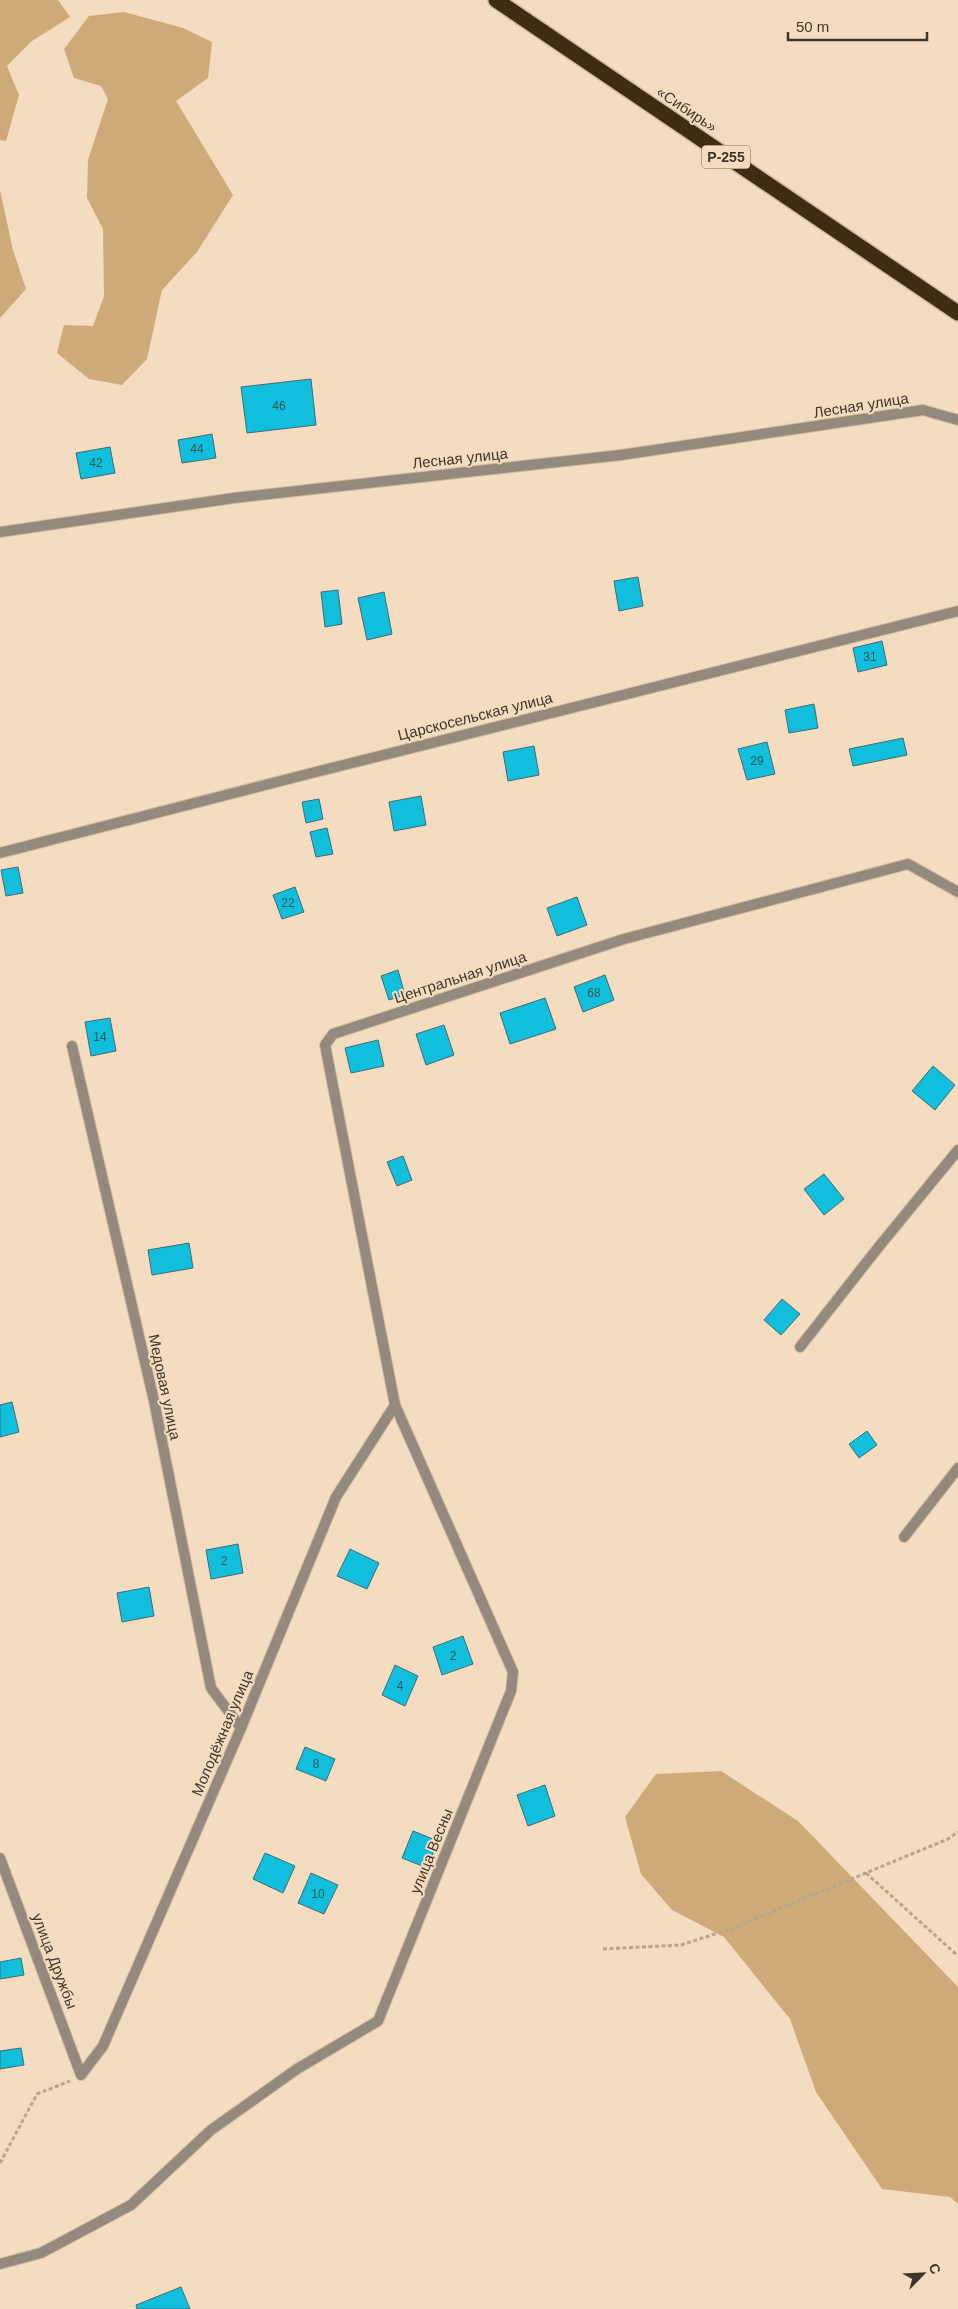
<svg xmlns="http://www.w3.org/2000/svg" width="958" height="2309" font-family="Arial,sans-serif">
  <rect width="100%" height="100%" fill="#f3dcbf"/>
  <!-- green -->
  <path fill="#cfaa79" d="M0,0h58l12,17 -38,24 -25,25 12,29 -13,46 -6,-1z
    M124,12l59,16 29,14 -4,36 -32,23 57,94 -36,57 -35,38 -15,69 -25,26 -33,-6 -32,-26 7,-28 29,1 11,-30 -1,-67 -16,-31 1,-38 20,-61 -7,-13 -27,-8 -10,-29 25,-33z
    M0,190l13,60 13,39 -26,29z
    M721,1771l77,50 160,166v217l-8,-7 -68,-8 -66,-97 -26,-73 -66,-82 -52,-27 -31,-36 -16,-57 31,-43z"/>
  <!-- building -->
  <path fill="#11bfdd" stroke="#436a74" d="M311,379l5,46 -69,8 -6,-46z
    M212,434l4,24 -34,5 -4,-23z
    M110,447l5,26 -34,6 -5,-26z
    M638,577l5,29 -24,5 -5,-30z
    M338,590l4,34 -17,3 -4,-35z
    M384,592l8,42 -25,6 -9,-42z
    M882,641l5,24 -29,7 -5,-24z
    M814,704l4,24 -29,5 -4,-23z
    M903,738l4,17 -54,11 -4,-17z
    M767,742l8,32 -28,6 -9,-31z
    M534,746l5,29 -31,6 -5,-29z
    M421,796l5,29 -32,6 -5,-29z
    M319,799l4,20 -17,4 -4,-21z
    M327,828l6,26 -17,3 -6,-25z
    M18,867l5,26 -17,3 -5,-26z
    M295,887l9,25 -22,7 -9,-24z
    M577,897l10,28 -30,11 -10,-28z
    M398,970l7,25 -16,5 -8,-24z
    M605,975l9,25 -31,12 -9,-25z
    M545,998l11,31 -46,15 -10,-31z
    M110,1018l6,33 -25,5 -6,-34z
    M444,1025l10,30 -28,10 -10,-31z
    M378,1040l6,26 -33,7 -6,-25z
    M933,1066l22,19 -20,25 -23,-19z
    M403,1156l9,24 -15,6 -10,-24z
    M824,1174l20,25 -20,16 -20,-26z
    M189,1243l4,25 -41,7 -4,-25z
    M782,1299l18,15 -19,21 -17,-15z
    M12,1402l7,30 -19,5v-32z
    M867,1431l10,14 -18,13 -10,-14z
    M238,1544l5,29 -32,6 -5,-29z
    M350,1549l29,14 -12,26 -30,-13z
    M149,1587l5,29 -32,6 -5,-29z
    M463,1636l10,28 -31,11 -9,-28z
    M395,1665l23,11 -13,30 -23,-11z
    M305,1747l30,12 -9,22 -30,-12z
    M545,1785l10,31 -27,10 -11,-31z
    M413,1831l25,10 -11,27 -25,-10z
    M265,1853l30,13 -12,27 -30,-14z
    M311,1873l27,12 -14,29 -26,-11z
    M21,1958l3,17 -24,4v-17z
    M21,2048l3,17 -24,4v-18z
    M181,2287l9,22h-53l-1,-4z"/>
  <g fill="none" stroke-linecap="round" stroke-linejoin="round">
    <defs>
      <path id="lane" d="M0,853l300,-77 658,-165
        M72,1046l82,355 57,287 30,40
        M800,1347l77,-98 81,-99
        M904,1537l54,-69
        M0,1858l81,217
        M81,2075l22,-29 138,-318 95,-231 59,-92
        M0,2264l41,-11 90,-48 80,-75 86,-61 81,-48 133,-330 2,-19 -118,-267 -70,-360 8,-11 291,-95 284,-75 50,28"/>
      <path id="street" d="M0,532l234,-34 387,-43 302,-45 35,10"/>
      <path id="highway" d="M496,0l462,313"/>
    </defs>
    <!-- lane casing -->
    <use href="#lane" stroke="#cfbba1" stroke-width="12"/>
    <!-- street casing -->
    <use href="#street" stroke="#cfbba1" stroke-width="12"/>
    <!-- highway casing -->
    <use href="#highway" stroke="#cfbba1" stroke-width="18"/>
    <!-- path -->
    <path stroke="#b8a58e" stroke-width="3" stroke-dasharray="4 2.5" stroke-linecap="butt" d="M866,1873l92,83
      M603,1949l78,-4 52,-17 215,-89 10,-7
      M0,2163l37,-69 33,-13"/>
    <!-- lane -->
    <use href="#lane" stroke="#938a7d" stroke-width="10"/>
    <!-- street -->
    <use href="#street" stroke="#938a7d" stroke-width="10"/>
    <!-- highway -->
    <use href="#highway" stroke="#3e2c13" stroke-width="15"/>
  </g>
  <g text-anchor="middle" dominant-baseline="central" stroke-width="4" stroke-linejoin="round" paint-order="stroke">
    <!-- number labels -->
    <g font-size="12" fill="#345858">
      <text x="279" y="406">46</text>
      <text x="197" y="449">44</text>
      <text x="96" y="463">42</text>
      <text x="870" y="657">31</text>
      <text x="757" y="761">29</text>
      <text x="288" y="903">22</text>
      <text x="594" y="993">68</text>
      <text x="100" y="1037">14</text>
      <text x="224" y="1561">2</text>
      <text x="453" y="1656">2</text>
      <text x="400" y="1686">4</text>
      <text x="316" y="1764">8</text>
      <text x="318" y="1894">10</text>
    </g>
    <!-- shield labels -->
    <rect fill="#f3dcbf" stroke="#756857" stroke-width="1" x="702" y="145.5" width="48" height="23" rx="4"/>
    <g font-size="14" font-weight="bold" fill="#3f362b">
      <text x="726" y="157">Р-255</text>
    </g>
    <!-- street labels -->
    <g font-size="15" fill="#3f362b" stroke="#f3dcbf">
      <text transform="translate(687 109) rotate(34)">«Сибирь»</text>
      <text transform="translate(861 405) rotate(-9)">Лесная улица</text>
      <text transform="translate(460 458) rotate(-6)">Лесная улица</text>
      <text transform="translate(475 716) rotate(-14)">Царскосельская улица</text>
      <text transform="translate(460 977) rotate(-18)">Центральная улица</text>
      <text transform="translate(165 1387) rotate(78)">Медовая улица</text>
      <text transform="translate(222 1733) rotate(-67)">Молодёжная улица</text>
      <text transform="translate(431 1851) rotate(-68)">улица Весны</text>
      <text transform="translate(55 1961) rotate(69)">улица Дружбы</text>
    </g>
  </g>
  <!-- north arrow -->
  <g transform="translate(923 2274) rotate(66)" stroke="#f3dcbf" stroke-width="4" paint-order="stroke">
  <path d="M0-4L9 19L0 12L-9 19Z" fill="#3f362b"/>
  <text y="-8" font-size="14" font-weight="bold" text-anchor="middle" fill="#3f362b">С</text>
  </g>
  <!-- scale -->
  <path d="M788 32v8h139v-8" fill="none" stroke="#3f362b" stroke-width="2.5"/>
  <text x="796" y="32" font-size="15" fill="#3f362b" stroke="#f3dcbf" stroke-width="4" paint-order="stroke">50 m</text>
</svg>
